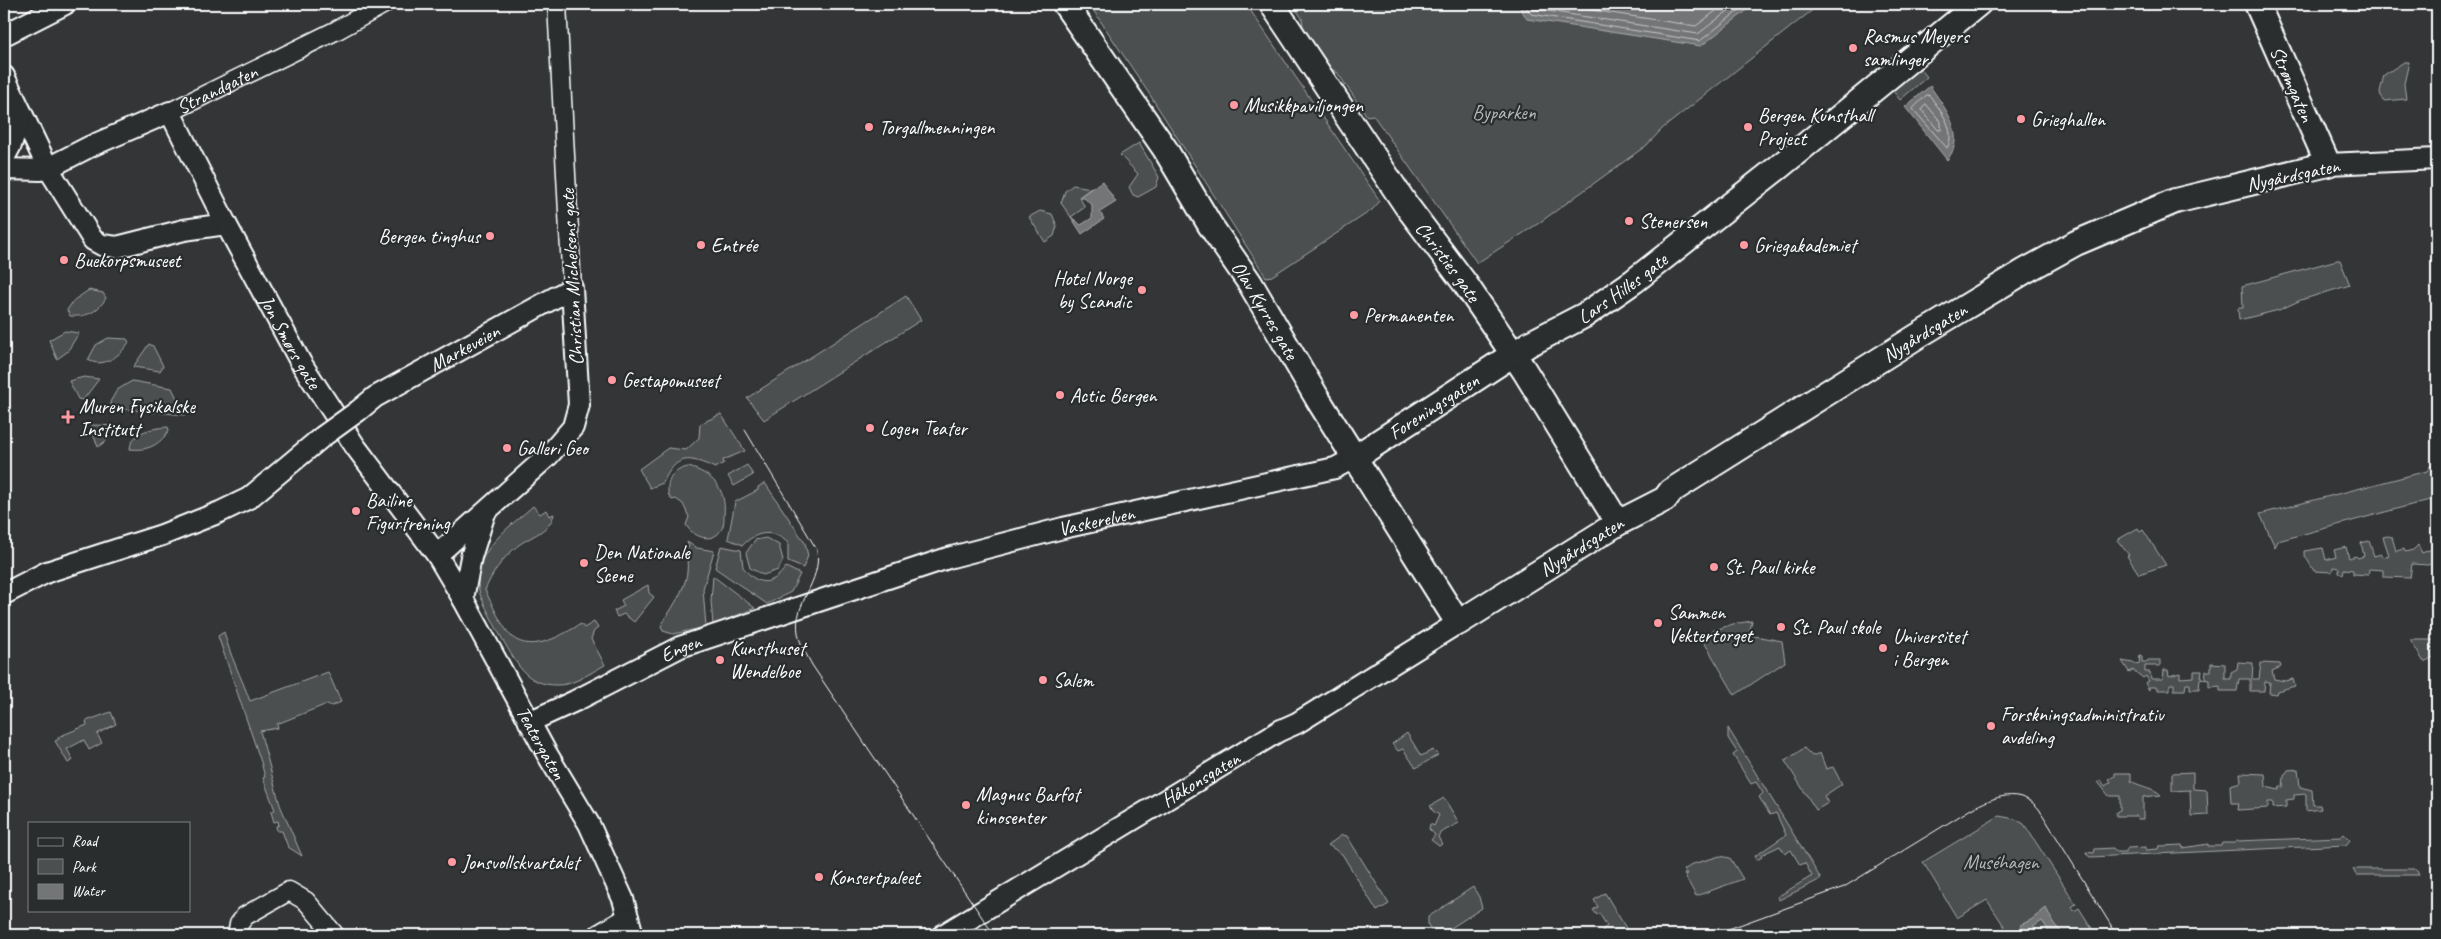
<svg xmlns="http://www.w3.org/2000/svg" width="2441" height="939" font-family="Caveat,sans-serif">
  <rect width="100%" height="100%" fill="#333536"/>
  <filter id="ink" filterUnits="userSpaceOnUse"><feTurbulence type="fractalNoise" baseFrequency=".02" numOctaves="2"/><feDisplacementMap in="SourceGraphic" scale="10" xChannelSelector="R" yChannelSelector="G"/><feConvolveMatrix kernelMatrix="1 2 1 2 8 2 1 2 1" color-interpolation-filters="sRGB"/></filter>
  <g filter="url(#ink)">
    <!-- green -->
    <path fill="#4c4f50" stroke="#a6a7a8" d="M1089,4h157l134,197 -8,9 -100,66 -6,1 -116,-182z
      M1292,4h528l-158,125 -15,16 -108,78 -62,40 -104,-148 -6,1 -30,-44 -12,-6 -21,-32 -2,-16z
      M1993,4h6l-79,64 7,9 -27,23 -10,-13z
      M2404,62h5l-5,22 2,15 -21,2 -3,-2 -2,-7 4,-17z
      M1139,143l20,34 -3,10 -18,10 -5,-2 -4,-8 9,-13 -18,-19z
      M1073,185l18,3 -12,9 6,10 -14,10 -10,-14 4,-12z
      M1040,211l12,3 5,12 -3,10 -9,6 -16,-25z
      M2337,260h3l10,25 -49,15 -22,10 -40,10 -1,-12h5l-1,-22z
      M89,290l14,3 3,5c-9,15 -20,19 -36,18l-3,-6 7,-10z
      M906,296l15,24 -157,100 -17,-22z
      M65,331l14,2 -12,19 -10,7 -8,-19z
      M108,338l19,1 2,3c-8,13 -25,27 -41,18l8,-15z
      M149,344l4,2 10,20 -3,5 -27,-4z
      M84,377l15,2 -16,21 -5,-1 -9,-18z
      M132,381l40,7 13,27 -63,-6 -11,-3 -1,-4 7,-12z
      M721,414l24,37 -22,9 1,3 -9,5c-26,-12 -39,-14 -52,15l-13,5 -11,-19 29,-21 18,2 13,-12 1,-14z
      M93,425l27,1 2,2 -24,19 -8,-21z
      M168,427l1,3c-9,15 -21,21 -39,19 1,-18 24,-21 38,-22z
      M747,465l6,10 -19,11 -6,-10z
      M2431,465l6,33 -159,43 -3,6 -15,-33 167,-43z
      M688,467c24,6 39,22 36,48 0,5 0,11 -3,15 -9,15 -29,6 -35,-5l3,-8 -6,-13 -7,-5 -4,1 -3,-4c-4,-14 3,-26 19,-29z
      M765,483l40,60 3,13 -5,12 -15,-6v-19c-14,-14 -32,-12 -45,2l-15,-6 7,-37 23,-12v-3z
      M533,506l7,8 6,-4 3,6 5,-2c-4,19 -28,23 -40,35 -13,11 -22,25 -29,41 6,12 18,39 27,47 21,17 51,-3 69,-13l3,4 10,-6 4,6 -4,3 -3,8 14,26c-15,8 -32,21 -49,20 -12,0 -23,-4 -31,-12 -11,-9 -38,-62 -44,-76 -3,-7 -4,-19 -2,-27 5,-26 35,-47 54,-64z
      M2138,528l2,4 3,-2 23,35 -27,9 -12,-18 2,-1 -12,-15z
      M2388,536l4,1 4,14 8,-2 1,3 8,-2 5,-5 4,8 15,-6v14l-9,4 -16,-1 -2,14 -27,-1v-7l-14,-1 -1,6 -15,-1v-4l-9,-1 -1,5 -4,-1v-5l-6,-1 -1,5 -18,-1 -10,-17v-3l19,-3 3,12 10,-3 -2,-7 12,-3 3,11 7,-2 2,2 6,-2 -3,-13 8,-2 5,15 7,-2 1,3 7,-2 -6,-18z
      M766,538l13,7 4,15 -5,10 -15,5 -13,-7 -4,-15 9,-13z
      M687,542l10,6 17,3 -11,38 3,38 -33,7 -10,-3 -2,-5c15,-26 33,-45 24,-77l4,-2z
      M721,546l20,4 2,17c15,20 29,19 43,0l14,7 -9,18 -24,12 -52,-36z
      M713,576l42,32 -42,17 -2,-24z
      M648,585l1,8 5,4 -20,25 -10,-8 -7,3 -3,-6 10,-5 -3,-6z
      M1752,621l-3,14 33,6 3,21 -50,33 -35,-60 33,-11z
      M224,632c6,24 17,44 26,69l78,-29 13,30 -9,4 -5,-2 -50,20 1,4 -18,3 20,74 22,51 -14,-9 -6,-16h-5l-1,-5 3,-1 -1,-4 -4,1 -3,-10 4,-2 -12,-32 2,-1 -4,-15 -43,-126z
      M2410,640h27v15l-13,7z
      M2140,655l2,1v6h5l1,-2h12v6h-15v6h5l1,7h12l1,-9h4l1,6 11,-3v5l14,-1v-6h8l-1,7 4,1 1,-8h5v-8l14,1v15h6v-7l6,-3 1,-7 15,1 -1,16h7l2,-16 19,1 1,3 -9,4 2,8 11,2 8,-2 2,7 -18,5 -1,3 -7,-1 1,-11 -5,-1 -1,10h-14v-12h-11l-2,12h-17v-5l-11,1v-7l-9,-1 -1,10h-9v-5h-4l-1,6h-11v-6h-4v6h-13v-3h-8v3l-4,-7 4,-2 -3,-5 -3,2 -10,-8 -4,2 -7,-11 17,3z
      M111,712l5,12 -19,10 5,9 -13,7 -5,-10 -17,9 6,11 -5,3 -13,-22 4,-2 -1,-2 29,-12 -1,-4z
      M1728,728l93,151 -42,21 -2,-3 35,-21 -7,-13 -5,2 -9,-15 -6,4 -5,-8 -19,9 1,2 -5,3 -2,-4 31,-21 -10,-22 -6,2 -11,-18 4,-4 -7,-11 -5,2 -18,-29 4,-3 -9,-14z
      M1407,733l14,23 12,-6 5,5 -22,13 -13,-19 -5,2 -6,-7z
      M1804,748l8,8 8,-3 6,16 7,-2 9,17 -18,12 4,7 -12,7 -31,-49z
      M2298,769l2,18 12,3 1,15h7l1,4 -15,2v-17l-12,1v4l-8,1v7l-13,1v-6h-5v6l-30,2 1,-7h-8l-1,-18 11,-3 -1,-9 25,1 1,13 13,3 1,-3h3l1,-11 4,-6z
      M2193,772v17l14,1 1,25 -17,1 -1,-26 -18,1v-18z
      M2115,773h16v8c10,6 24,7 30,14l-18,2v22h-5l-1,-3h-21v-4l4,-2v-14h-11l-11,-14 3,-2 4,6 6,-4 -2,-3 6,-3z
      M1444,798l15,25 -19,10 -2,4 4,7 -3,2 -8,-6 4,-5 -6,-6 1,-5 4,2 5,-11 -6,-4 -3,-5z
      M1999,816l16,3 9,5 52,80 -4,3 2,4 5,-3 17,27h-86l-23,-35 -30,18 -34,-56z
      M2344,834l6,6 -4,5 -256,12 -4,-3v-2l8,1 1,-4 18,-1 3,4h9l3,-4 18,-1v3l12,-1 1,-3 23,-1 1,3 25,-4v2h13l1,-3h13l2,-2 104,-4z
      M1342,835l5,1 42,68 -12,7 -35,-57 -14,-9z
      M1720,856l10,2 13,21 -47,17 -12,-22h3l-3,-4 9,-6z
      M2353,869h64l2,6h-63z
      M1473,887l6,10 3,11 -31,20 4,7h-21l-6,-10v-8z
      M1605,893l25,42h-25l-3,-5 5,-4 -8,-13 -2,2 -4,-5 5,-3 -4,-7z"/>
    <!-- water -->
    <path fill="#737576" stroke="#abacad" d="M1518,4h237l-54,42 -174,-27z
      M1930,86c14,21 38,49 17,74l-42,-53z
      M1102,181l14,21 -16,10 4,7 -22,15 -11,-17 10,8 11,-7v-13l-9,-8h-4z
      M2046,908l8,16 8,9 -4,2h-16l7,-4 -7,-10 -9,6 5,8h-9l-9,-10 11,-5z"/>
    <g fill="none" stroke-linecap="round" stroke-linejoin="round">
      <!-- shore -->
      <path stroke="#c7c8c8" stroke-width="1" d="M1524,4l7,10 169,27 47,-37
        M1531,4l4,5 163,25 39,-30
        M1552,4l144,22 29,-22
        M1927,95l3,1c10,14 27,34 17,52l-34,-39z
        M1926,104l15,18v8h-3l-16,-20z"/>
      <defs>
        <g id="tertiary">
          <path d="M557,4l15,284"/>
          <path id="s1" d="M170,112l167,-82 47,-26"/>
          <path d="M237,935l2,-11 6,-8 44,-25 17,10 29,34"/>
        </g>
        <g id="secondary">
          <path d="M4,35l61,-31"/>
          <path d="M4,76l44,92 45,72 9,5 15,2 67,-17 42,-6"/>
          <path d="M4,158l7,-13 10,-33"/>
          <path d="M2328,164l109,-5"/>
          <path id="s2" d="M4,169l37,1 7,-2 43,-22 79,-34 56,112 75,139 54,83 82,109 26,44 84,155 42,70 34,75 10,36"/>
          <path id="s3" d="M358,411l17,-14 197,-109 7,117 -6,22 -24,28 -112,100"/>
          <path d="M4,594l43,-22 115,-37 58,-23 29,-14 73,-61"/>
          <path d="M463,599l8,-42 13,-41"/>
          <path id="s4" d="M529,722l46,-21 105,-54 268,-89 115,-30 272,-60 19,-10"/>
          <path d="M599,935l29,-17"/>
          <path id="s5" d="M943,935l336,-204 18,-8 161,-100"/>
        </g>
        <g id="trunk">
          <path id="s6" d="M1065,4l100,145 45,76 40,58 69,118 139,222 160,-100 47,-24 6,-8 245,-154 109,-66 51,-28 99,-42 153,-37 -71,-160"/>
          <path id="s7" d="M1272,4l134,201 58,77 60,88 94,153"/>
          <path id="s8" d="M1354,458l175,-114 56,-29 49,-34 146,-115 198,-162"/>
        </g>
      </defs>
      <!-- tertiary casing -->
      <use href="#tertiary" stroke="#fff" stroke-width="21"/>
      <!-- secondary casing -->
      <use href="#secondary" stroke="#fff" stroke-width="24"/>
      <!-- trunk casing -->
      <use href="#trunk" stroke="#fff" stroke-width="28"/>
      <!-- tertiary -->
      <use href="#tertiary" stroke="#2a2d2e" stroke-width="18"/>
      <!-- secondary -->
      <use href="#secondary" stroke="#2a2d2e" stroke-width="20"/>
      <!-- trunk -->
      <use href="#trunk" stroke="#2a2d2e" stroke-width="24"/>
      <!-- tram -->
      <path stroke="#fff" stroke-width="1" d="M745,430l72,120c5,33 -24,52 -19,83 2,12 9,22 14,32l182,270
        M1712,935l132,-48 127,-78c23,-12 48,-23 68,0l78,126"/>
      <defs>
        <path id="secondary-bridge" d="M322,437l36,-26"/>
      </defs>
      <!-- secondary-bridge casing -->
      <use href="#secondary-bridge" stroke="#fff" stroke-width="24" stroke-linecap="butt"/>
      <!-- secondary-bridge -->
      <use href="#secondary-bridge" stroke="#2a2d2e" stroke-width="20"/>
    </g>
  </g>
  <!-- markers -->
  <g fill="#ff9aa2" stroke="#2a2d2e" stroke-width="2">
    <circle cx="1853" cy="48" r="5"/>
    <circle cx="1234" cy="105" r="5"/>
    <circle cx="2021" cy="119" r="5"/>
    <circle cx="869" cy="127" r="5"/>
    <circle cx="1748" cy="127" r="5"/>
    <circle cx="1629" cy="221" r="5"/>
    <circle cx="490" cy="236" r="5"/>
    <circle cx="701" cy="245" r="5"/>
    <circle cx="1744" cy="245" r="5"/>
    <circle cx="64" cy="260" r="5"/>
    <circle cx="1142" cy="290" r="5"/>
    <circle cx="1354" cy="315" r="5"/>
    <circle cx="612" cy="380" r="5"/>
    <circle cx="1060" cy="395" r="5"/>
    <path d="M65.5 409.5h5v5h5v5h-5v5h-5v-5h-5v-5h5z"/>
    <circle cx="870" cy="428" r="5"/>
    <circle cx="507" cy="448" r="5"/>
    <circle cx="356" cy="511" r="5"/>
    <circle cx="584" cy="563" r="5"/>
    <circle cx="1714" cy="567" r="5"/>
    <circle cx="1658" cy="623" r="5"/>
    <circle cx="1781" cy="627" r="5"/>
    <circle cx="1883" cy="648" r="5"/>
    <circle cx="720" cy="660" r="5"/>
    <circle cx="1043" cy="680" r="5"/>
    <circle cx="1991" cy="726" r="5"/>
    <circle cx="966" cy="805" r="5"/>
    <circle cx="452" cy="862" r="5"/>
    <circle cx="819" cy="877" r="5"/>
  </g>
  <g text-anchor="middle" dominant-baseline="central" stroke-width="4.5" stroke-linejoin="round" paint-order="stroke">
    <!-- poi labels -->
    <g font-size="20" fill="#fff" stroke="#2a2d2e" text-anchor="start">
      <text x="1863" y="36">Rasmus Meyers<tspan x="1863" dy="23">samlinger</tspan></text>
      <text x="1244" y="105">Musikkpaviljongen</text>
      <text x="1758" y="115">Bergen Kunsthall<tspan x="1758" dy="23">Project</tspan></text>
      <text x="2031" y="119">Grieghallen</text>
      <text x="879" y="127">Torgallmenningen</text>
      <text x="1639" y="221">Stenersen</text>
      <text x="480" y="236" text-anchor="end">Bergen tinghus</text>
      <text x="711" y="245">Entrée</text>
      <text x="1754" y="245">Griegakademiet</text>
      <text x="74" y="260">Buekorpsmuseet</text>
      <text x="1132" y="278" text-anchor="end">Hotel Norge<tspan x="1132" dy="23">by Scandic</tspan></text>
      <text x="1364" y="315">Permanenten</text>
      <text x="622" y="380">Gestapomuseet</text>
      <text x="1070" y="395">Actic Bergen</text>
      <text x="79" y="406">Muren Fysikalske<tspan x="79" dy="23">Institutt</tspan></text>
      <text x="880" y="428">Logen Teater</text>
      <text x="517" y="448">Galleri Geo</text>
      <text x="366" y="500">Bailine<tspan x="366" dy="23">Figurtrening</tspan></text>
      <text x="594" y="552">Den Nationale<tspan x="594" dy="23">Scene</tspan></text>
      <text x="1724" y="567">St. Paul kirke</text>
      <text x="1668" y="612">Sammen<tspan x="1668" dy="23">Vektertorget</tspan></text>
      <text x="1791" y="627">St. Paul skole</text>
      <text x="1893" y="636">Universitet<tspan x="1893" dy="23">i Bergen</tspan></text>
      <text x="730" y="648">Kunsthuset<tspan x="730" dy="23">Wendelboe</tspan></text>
      <text x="1053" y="680">Salem</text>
      <text x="2001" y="714">Forskningsadministrativ<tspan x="2001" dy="23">avdeling</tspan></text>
      <text x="976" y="794">Magnus Barfot<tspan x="976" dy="23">kinosenter</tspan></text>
      <text x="462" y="862">Jonsvollskvartalet</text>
      <text x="829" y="877">Konsertpaleet</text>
    </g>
    <!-- street labels -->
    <g font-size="20" fill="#fff" stroke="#2a2d2e">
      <text transform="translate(2292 84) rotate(66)">Strømgaten</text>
      <text stroke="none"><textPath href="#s1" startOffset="52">Strandgaten</textPath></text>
      <text transform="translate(2293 175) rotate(-12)">Nygårdsgaten</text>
      <text stroke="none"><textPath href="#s7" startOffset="312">Christies gate</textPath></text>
      <text transform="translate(572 277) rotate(-93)">Christian Michelsens gate</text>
      <text stroke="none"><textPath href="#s8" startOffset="318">Lars Hilles gate</textPath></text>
      <text stroke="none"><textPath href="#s6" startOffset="366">Olav Kyrres gate</textPath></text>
      <text stroke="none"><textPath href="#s6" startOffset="1284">Nygårdsgaten</textPath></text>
      <text stroke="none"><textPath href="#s2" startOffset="438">Jon Smørs gate</textPath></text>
      <text stroke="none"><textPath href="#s3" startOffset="124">Markeveien</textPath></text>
      <text stroke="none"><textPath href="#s8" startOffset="95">Foreningsgaten</textPath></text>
      <text stroke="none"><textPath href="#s4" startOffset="604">Vaskerelven</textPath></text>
      <text stroke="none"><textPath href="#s6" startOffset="879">Nygårdsgaten</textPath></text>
      <text stroke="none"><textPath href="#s4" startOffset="169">Engen</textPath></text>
      <text stroke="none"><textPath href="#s2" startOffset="912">Teatergaten</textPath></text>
      <text stroke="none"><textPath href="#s5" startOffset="301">Håkonsgaten</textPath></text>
    </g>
    <!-- park labels -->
    <g font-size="20" fill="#b7b9b9" stroke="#2a2d2e">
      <text x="1504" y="112">Byparken</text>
      <text x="2001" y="862">Muséhagen</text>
    </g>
  </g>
  <!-- margin -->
  <rect width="2441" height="939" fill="none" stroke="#2a2d2e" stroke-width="20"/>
  <rect x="10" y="10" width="2421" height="919" fill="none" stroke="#fff" stroke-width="2" filter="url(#ink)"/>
  <!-- legend -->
  <rect x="28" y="822" width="162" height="90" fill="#2a2d2e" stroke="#7f8182"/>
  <rect x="38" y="838" width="25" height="8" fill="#2a2d2e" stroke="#7f8182"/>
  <text x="72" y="846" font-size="15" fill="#ffffff">Road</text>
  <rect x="38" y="859" width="25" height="15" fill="#4c4f50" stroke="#7f8182"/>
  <text x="72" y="872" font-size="15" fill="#ffffff">Park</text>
  <rect x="38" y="884" width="25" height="15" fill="#737576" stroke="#7f8182"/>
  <text x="72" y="896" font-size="15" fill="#ffffff">Water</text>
</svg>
